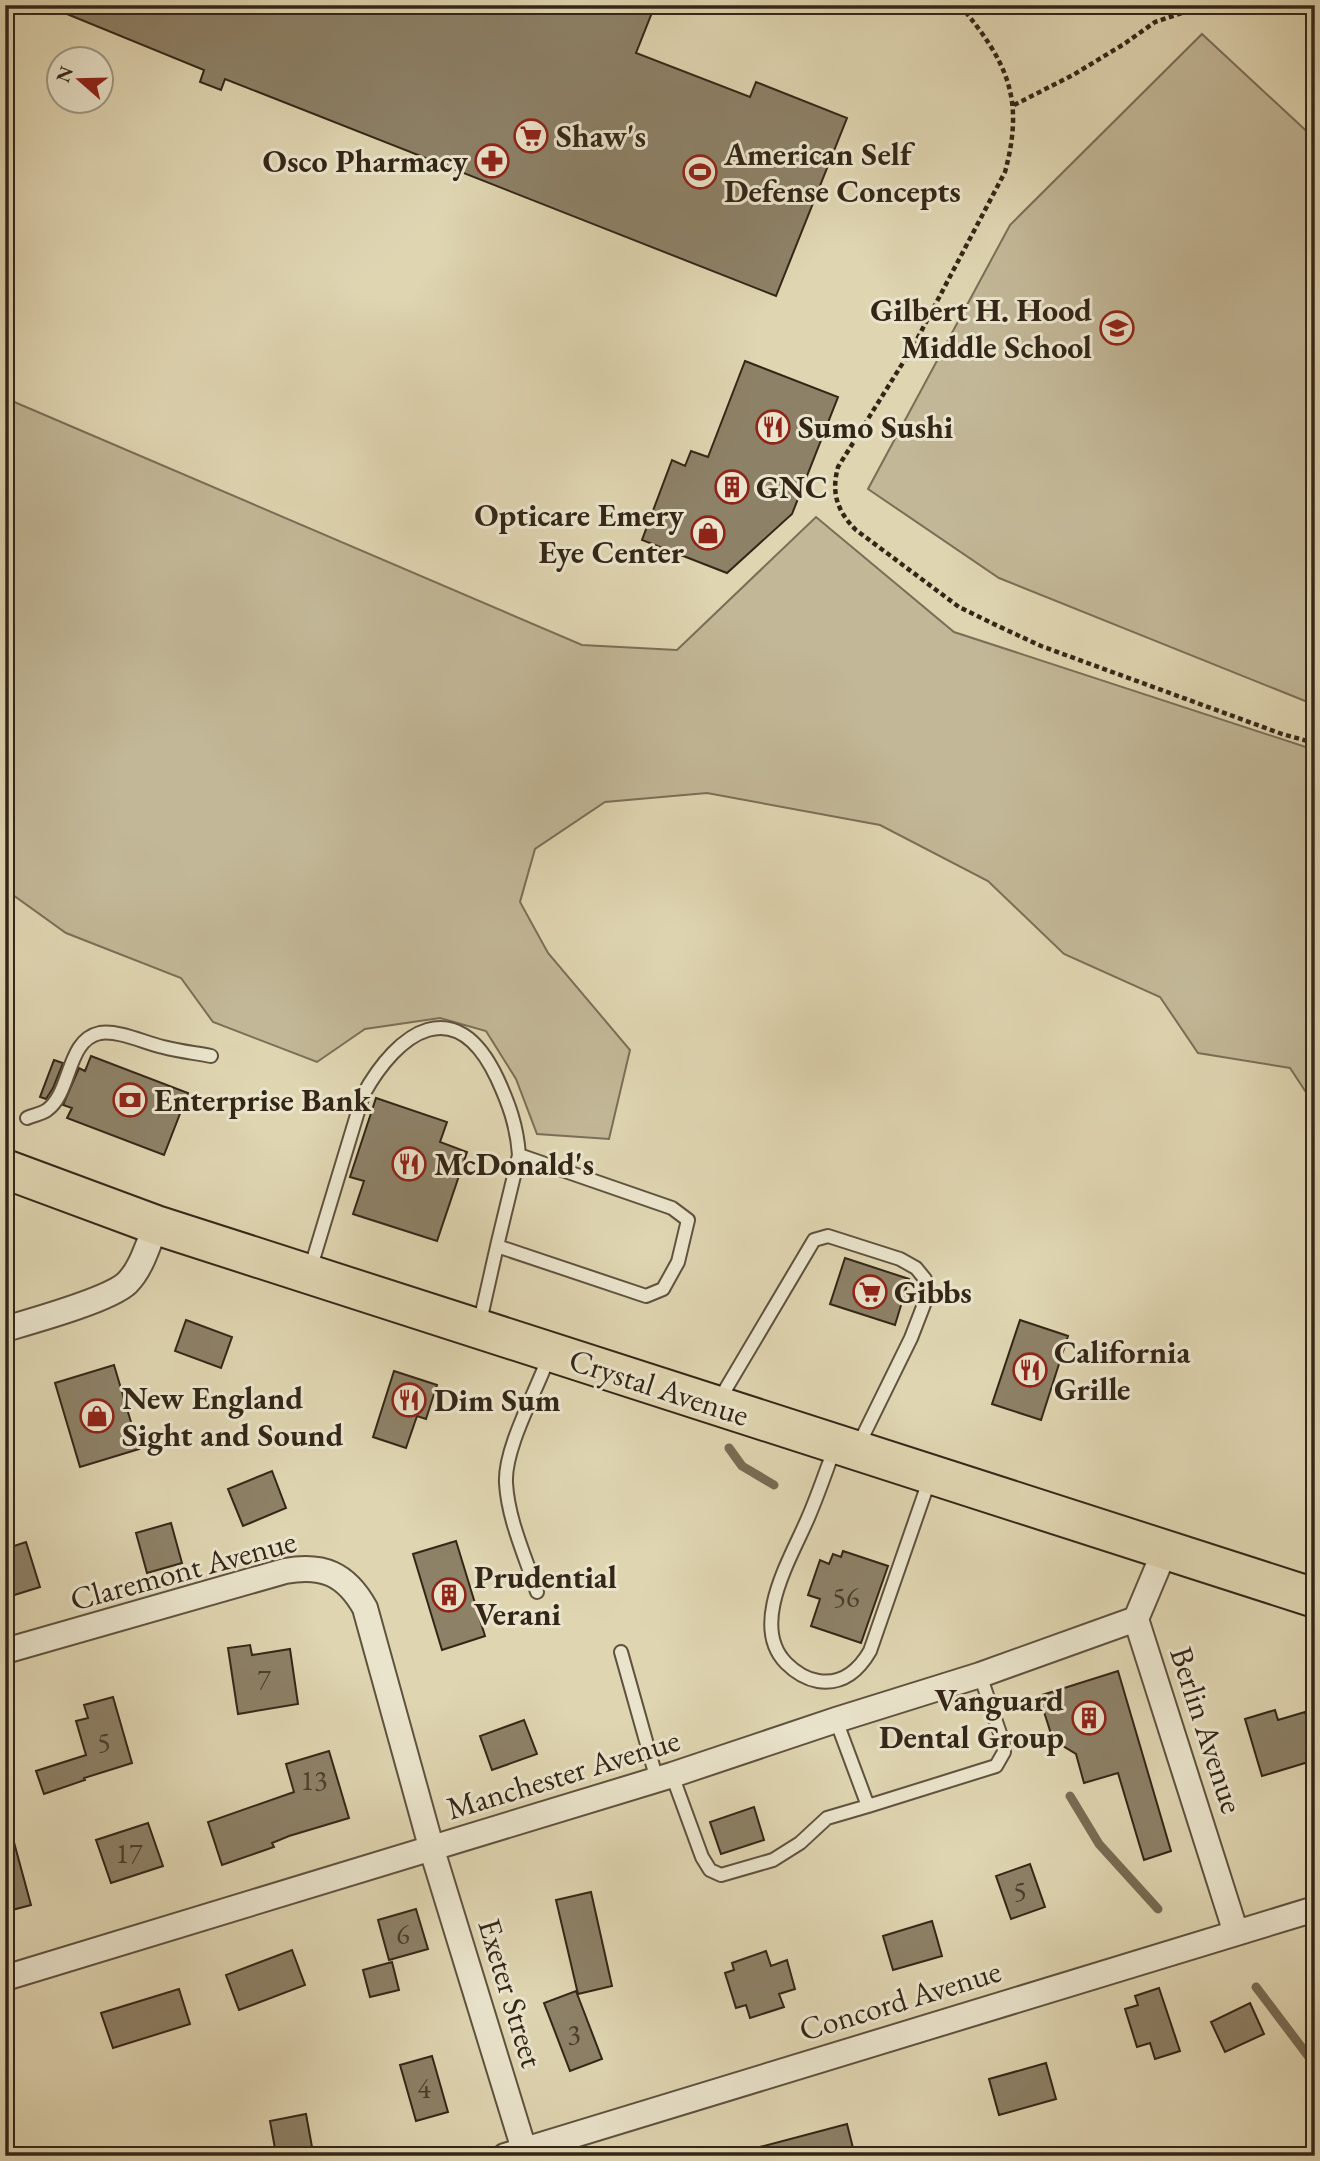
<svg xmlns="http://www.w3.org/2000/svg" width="1320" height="2161" font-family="'EB Garamond',serif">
  <rect width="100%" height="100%" fill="#dfd5b1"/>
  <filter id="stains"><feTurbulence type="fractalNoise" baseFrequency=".00286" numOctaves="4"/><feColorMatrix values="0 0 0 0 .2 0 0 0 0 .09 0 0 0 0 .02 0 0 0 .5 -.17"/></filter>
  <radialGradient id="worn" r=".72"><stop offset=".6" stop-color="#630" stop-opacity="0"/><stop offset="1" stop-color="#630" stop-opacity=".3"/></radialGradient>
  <!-- green -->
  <path fill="#c2b797" stroke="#7b6e57" stroke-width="2" d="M1202,34l113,105v566l-316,-127 -131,-89 142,-264z
    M5,398l577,247 95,5 139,-133 138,115 361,118v356l-25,-38 -92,-15 -38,-56 -96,-43 -76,-73 -108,-56 -173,-32 -102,9 -70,47 -15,53 28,51 82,97 -21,89 -72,-5 -21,-55 -30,-48 -46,-13 -75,11 -48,33 -104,-40 -32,-44 -115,-45 -60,-43z"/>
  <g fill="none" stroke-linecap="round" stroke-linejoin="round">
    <!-- stream -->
    <path stroke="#786c54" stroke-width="9" d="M729,1448l13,18 32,19
      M1070,1796l29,48 59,65
      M1256,1987l59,78"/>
  </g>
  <!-- building -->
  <path fill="#8d8167" stroke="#342617" stroke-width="2" d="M45,5h610l-19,48 114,44 6,-15 91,36 -71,178 -551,-217 -4,11 -21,-8 4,-12z
    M745,361l93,36 -46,117 -65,59 -85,-33 30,-80 13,6 6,-15 17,6z
    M91,1056l97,37 -24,62 -97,-37 5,-10 -9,-3 16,-37 6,3z
    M54,1060l9,3 -10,25 -7,11 -6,-2z
    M376,1098l71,24 -7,20 27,10 -30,89 -84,-27 11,-33 -14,-4z
    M845,1258l64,21 -14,46 -65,-21z
    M186,1320l46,17 -11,31 -46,-17z
    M1020,1320l48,16 -27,84 -49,-16z
    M114,1365l25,84 -59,18 -25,-84z
    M394,1371l43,14 -11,34 -9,-3 -11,32 -33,-11z
    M272,1471l14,37 -43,18 -15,-37z
    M171,1523l11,40 -35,10 -11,-40z
    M456,1541l29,95 -43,14 -29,-96z
    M26,1542l14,45 -35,11v-49z
    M843,1551l45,15 -27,77 -50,-17 9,-27 -12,-4 12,-35 9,4 4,-10 8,3z
    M250,1645l2,10 38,-6 8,55 -60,10 -10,-66z
    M1118,1671l53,180 -27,9 -26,-87 -34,10 -8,-29 -23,-14 -14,-44z
    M113,1697l19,66 -48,15 1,2 -41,14 -8,-23 50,-16 -10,-34 12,-3 -4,-13z
    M1275,1710l3,10 27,-8 10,30v18l-53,16 -17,-57z
    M524,1720l13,34 -45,16 -12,-34z
    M329,1751l20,67 -60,18 -17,7 2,4 -52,18 -14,-43 86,-30 -8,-28z
    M754,1807l10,33 -43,14 -11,-32z
    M148,1823l15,43 -52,17 -15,-43z
    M12,1835l19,70 -26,7v-76z
    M1030,1864l15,43 -34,12 -15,-43z
    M591,1892l21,94 -34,8 -22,-94z
    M416,1909l12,40 -39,11 -11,-40z
    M932,1921l10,35 -49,14 -10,-34z
    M292,1950l13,35 -66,25 -13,-35z
    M766,1951l5,15 16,-6 8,29 -16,5 5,13 -34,11 -4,-13 -10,3 -11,-35 9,-3 -2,-7z
    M392,1962l7,28 -29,7 -7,-27z
    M1159,1988l21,63 -25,8 -5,-16 -13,4 -12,-38 13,-4 -3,-9z
    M179,1989l11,35 -77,24 -12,-35z
    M576,1991l26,68 -32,12 -26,-68z
    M1250,2003l14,31 -39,18 -14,-30z
    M432,2056l16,56 -32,9 -16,-56z
    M1046,2063l10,36 -57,16 -10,-36z
    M306,2114l6,33 -36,7 -6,-33z
    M847,2124l8,32h-98l-1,-8z"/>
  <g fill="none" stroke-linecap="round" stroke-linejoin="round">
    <defs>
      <path id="lane" d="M27,1118c6,-3 15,-4 20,-8 25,-18 19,-70 53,-77 19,-3 45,10 63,14 15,4 32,6 48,9
        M497,1246l22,-91
        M310,1270l53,-175c35,-64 93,-104 134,-17 12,26 20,48 22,77l153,53 16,12 -10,42 -15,27 -17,7 -149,-50 -18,80
        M718,1402l96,-162 14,-4 72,23 16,9 9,11 3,15 -17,44 -54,110
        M835,1447c-9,24 -17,48 -27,71 -17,40 -59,107 -22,145 8,8 20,16 32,18 25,4 41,-11 52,-30l60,-173
        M537,1592c-11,-34 -29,-72 -31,-109 -2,-35 31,-93 43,-127
        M621,1652l36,128
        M836,1720l32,86 128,-40 8,-14 -1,-10 -23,-67
        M672,1775l30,82 8,13 11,5 52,-15 27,-17 27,-25 41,-12"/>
      <path id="street" d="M5,1329c27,-8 104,-29 122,-46 15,-15 21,-39 29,-58
        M1165,1550l-29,69 100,314
        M5,1651l280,-80c38,-7 61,3 80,37l67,242 94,306
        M5,1978l667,-203 164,-55 144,-45 156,-56
        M505,2156l810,-247"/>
      <path id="primary" d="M5,1169l151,56 1159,373"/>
    </defs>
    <!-- lane casing -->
    <use href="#lane" stroke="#5f523e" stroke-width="16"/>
    <!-- street casing -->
    <use href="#street" stroke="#5f523e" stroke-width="28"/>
    <!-- primary casing -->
    <use href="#primary" stroke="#342617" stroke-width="42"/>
    <!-- path -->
    <path stroke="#342617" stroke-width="4.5" stroke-dasharray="5 3.5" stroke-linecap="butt" d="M960,5c47,57 65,93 45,167l-91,173 -76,122c-7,26 -1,44 18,63l103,77 39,19 43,20 241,88 33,9
      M1014,105l59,-30 51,-31 31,-22 51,-17"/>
    <!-- lane -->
    <use href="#lane" stroke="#eae4cc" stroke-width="12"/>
    <!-- street -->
    <use href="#street" stroke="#eae4cc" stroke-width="24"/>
    <!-- primary -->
    <use href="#primary" stroke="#dfd5b1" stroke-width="38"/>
  </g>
  <!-- icons -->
  <defs>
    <symbol id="supermarket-ring" viewBox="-11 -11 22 22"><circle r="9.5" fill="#eae4cc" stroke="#8f2418" stroke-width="1.5"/><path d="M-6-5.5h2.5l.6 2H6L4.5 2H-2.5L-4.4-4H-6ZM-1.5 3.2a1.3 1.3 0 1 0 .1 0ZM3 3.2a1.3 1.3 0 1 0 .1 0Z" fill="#8f2418"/></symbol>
    <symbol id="pharmacy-ring" viewBox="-11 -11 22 22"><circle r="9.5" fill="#eae4cc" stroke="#8f2418" stroke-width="1.5"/><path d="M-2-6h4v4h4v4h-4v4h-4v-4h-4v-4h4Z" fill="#8f2418"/></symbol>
    <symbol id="stadium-ring" viewBox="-11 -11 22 22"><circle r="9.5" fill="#eae4cc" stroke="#8f2418" stroke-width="1.5"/><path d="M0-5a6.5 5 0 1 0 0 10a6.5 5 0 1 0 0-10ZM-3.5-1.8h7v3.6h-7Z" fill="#8f2418"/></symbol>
    <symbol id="school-ring" viewBox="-11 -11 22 22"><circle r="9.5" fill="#eae4cc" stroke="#8f2418" stroke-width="1.5"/><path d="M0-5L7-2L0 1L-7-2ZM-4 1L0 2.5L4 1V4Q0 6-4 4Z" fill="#8f2418"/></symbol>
    <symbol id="restaurant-ring" viewBox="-11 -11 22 22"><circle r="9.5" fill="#eae4cc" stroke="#8f2418" stroke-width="1.5"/><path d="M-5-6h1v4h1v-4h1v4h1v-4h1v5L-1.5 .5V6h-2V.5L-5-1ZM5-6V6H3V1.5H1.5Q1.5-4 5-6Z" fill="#8f2418"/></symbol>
    <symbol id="building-ring" viewBox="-11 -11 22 22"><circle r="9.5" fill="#eae4cc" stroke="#8f2418" stroke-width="1.5"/><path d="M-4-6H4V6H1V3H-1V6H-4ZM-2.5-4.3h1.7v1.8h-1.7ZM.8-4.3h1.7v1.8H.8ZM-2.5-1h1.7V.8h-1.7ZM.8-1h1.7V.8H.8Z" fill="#8f2418"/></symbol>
    <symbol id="shop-ring" viewBox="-11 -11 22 22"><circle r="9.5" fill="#eae4cc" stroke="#8f2418" stroke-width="1.5"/><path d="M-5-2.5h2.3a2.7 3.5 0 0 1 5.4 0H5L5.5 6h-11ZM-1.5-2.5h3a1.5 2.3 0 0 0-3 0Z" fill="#8f2418"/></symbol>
    <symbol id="bank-ring" viewBox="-11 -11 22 22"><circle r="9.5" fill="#eae4cc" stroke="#8f2418" stroke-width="1.5"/><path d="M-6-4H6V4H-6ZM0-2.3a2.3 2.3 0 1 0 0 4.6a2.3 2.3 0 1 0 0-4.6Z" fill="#8f2418"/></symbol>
  </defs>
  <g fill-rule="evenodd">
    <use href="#supermarket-ring" x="512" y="117" width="38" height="38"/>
    <use href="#pharmacy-ring" x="473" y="142" width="38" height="38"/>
    <use href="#stadium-ring" x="681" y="153" width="38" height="38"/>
    <use href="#school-ring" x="1098" y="309" width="38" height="38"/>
    <use href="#restaurant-ring" x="754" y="408" width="38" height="38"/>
    <use href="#building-ring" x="713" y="468" width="38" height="38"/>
    <use href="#shop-ring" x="689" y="514" width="38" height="38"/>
    <use href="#bank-ring" x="111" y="1081" width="38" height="38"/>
    <use href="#restaurant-ring" x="390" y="1145" width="38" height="38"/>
    <use href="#supermarket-ring" x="851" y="1273" width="38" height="38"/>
    <use href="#restaurant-ring" x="1011" y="1351" width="38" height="38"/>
    <use href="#restaurant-ring" x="390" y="1381" width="38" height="38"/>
    <use href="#shop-ring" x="78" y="1397" width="38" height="38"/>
    <use href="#building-ring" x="430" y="1576" width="38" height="38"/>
    <use href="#building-ring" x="1070" y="1699" width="38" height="38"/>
  </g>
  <g text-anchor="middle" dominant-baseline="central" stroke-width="6" stroke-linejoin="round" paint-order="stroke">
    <!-- number labels -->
    <g font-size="28" fill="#4a3d2b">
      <text x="846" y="1597">56</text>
      <text x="264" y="1679">7</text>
      <text x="104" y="1742">5</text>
      <text x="314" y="1780">13</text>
      <text x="129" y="1853">17</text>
      <text x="1020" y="1891">5</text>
      <text x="403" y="1934">6</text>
      <text x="574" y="2034">3</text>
      <text x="424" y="2088">4</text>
    </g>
    <!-- poi labels -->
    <g font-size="32" font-weight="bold" fill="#342617" stroke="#eae4cc" text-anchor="start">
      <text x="556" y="136">Shaw's</text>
      <text x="724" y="154">American Self<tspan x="724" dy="37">Defense Concepts</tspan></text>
      <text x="468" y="161" text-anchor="end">Osco Pharmacy</text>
      <text x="1092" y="310" text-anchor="end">Gilbert H. Hood<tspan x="1092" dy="37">Middle School</tspan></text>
      <text x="798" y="427">Sumo Sushi</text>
      <text x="756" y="487">GNC</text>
      <text x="684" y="515" text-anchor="end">Opticare Emery<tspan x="684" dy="37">Eye Center</tspan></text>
      <text x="154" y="1100">Enterprise Bank</text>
      <text x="434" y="1164">McDonald's</text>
      <text x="894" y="1292">Gibbs</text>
      <text x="1054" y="1352">California<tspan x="1054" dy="37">Grille</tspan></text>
      <text x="122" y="1398">New England<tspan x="122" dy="37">Sight and Sound</tspan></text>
      <text x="434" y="1400">Dim Sum</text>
      <text x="474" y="1577">Prudential<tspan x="474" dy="37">Verani</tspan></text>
      <text x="1064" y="1700" text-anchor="end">Vanguard<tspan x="1064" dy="37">Dental Group</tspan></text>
    </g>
    <!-- street labels -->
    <g font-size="32" fill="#342617" stroke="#eae4cc">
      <text transform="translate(659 1387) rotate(18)">Crystal Avenue</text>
      <text transform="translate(183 1570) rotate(-15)">Claremont Avenue</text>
      <text transform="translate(1207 1730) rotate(72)">Berlin Avenue</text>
      <text transform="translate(563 1774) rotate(-17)">Manchester Avenue</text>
      <text transform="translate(511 1993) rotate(73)">Exeter Street</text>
      <text transform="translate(900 2000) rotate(-17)">Concord Avenue</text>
    </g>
  </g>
  <!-- margin -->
  <rect width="1320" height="2161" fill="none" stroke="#dfd5b1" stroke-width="28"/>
  <rect x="7" y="7" width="1306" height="2147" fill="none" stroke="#342617" stroke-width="3.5"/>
  <rect x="14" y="14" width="1292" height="2133" fill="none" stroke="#342617" stroke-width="2"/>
  <!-- north arrow -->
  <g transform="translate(80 80) rotate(290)"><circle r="33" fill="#eae4cc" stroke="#a19884" stroke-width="2"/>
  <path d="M0-5L12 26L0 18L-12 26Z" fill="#8f2418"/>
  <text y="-10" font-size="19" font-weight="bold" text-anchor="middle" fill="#342617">N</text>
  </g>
  <rect width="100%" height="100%" filter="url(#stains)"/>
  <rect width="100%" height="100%" fill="url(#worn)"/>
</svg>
